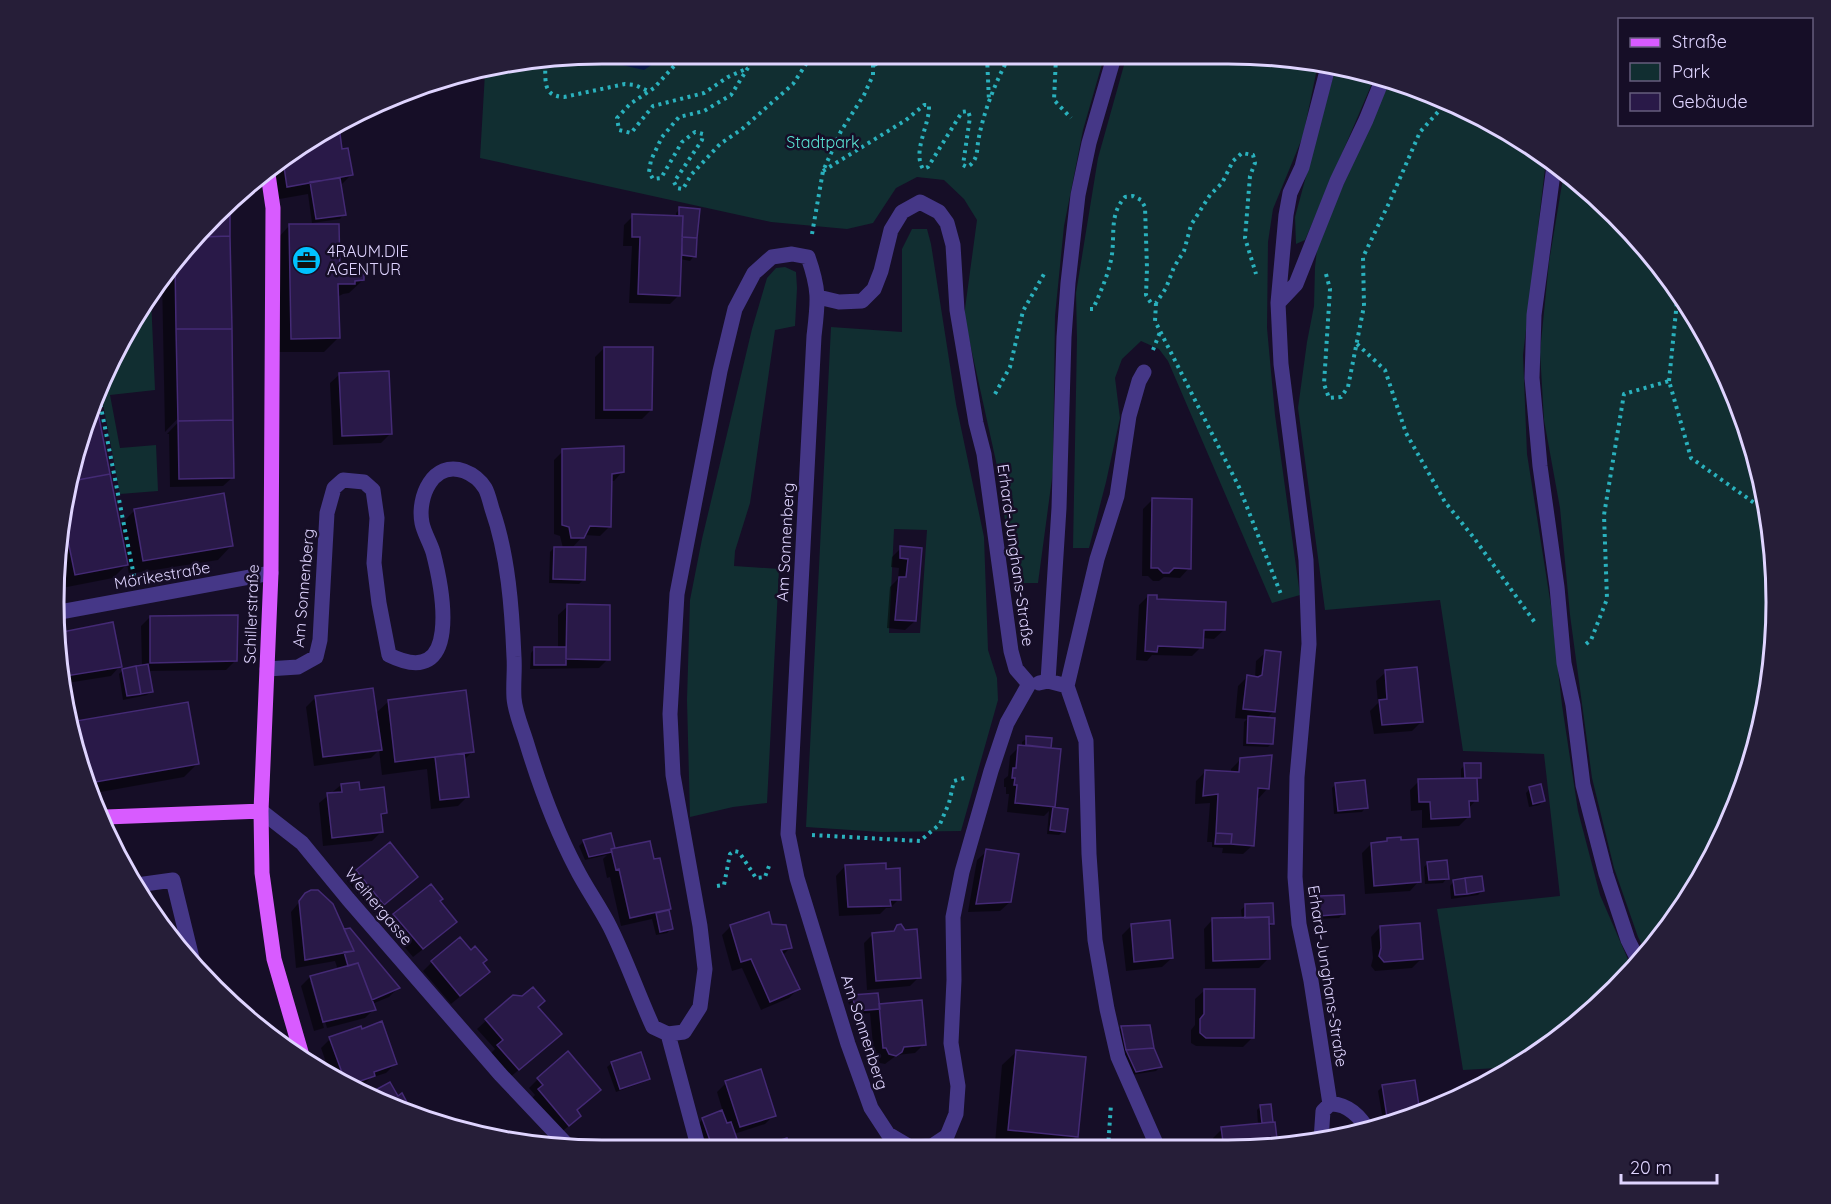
<svg xmlns="http://www.w3.org/2000/svg" width="1831" height="1204" font-family="Quicksand,sans-serif">
  <rect width="100%" height="100%" fill="#160e27"/>
  <!-- green -->
  <path fill="#112e31" fill-rule="evenodd" d="M602,54l502,3 -21,73 -19,96 -9,90 -2,155 -15,112h-21l-11,-56 -9,-61 -33,-150 13,-96 -13,-21 -20,-19 -27,-3 -21,11 -23,35 -26,6 -76,-7 -291,-64 5,-85z
    M1126,58l175,1 17,5 -15,72 -30,73 -5,33 -1,86 8,87 25,180 -28,8 -104,-242 -9,-12 -18,-8 -19,18 -7,19 5,40 -14,64 -17,66h-16l4,-209 -1,-46 22,-135z
    M1335,69l38,12 -68,159 -9,4 -1,-27z
    M1388,85l83,25 75,50 -23,195 4,99 24,152 11,99 16,106 22,84 33,76 -70,66 -49,30 -51,3 -26,-161 123,-13 -16,-142 -81,-3 -23,-151 -115,10 -27,-202 9,-66 7,-36 1,-39 3,-26z
    M1564,172l26,18 74,78 56,91 38,101 18,106 -4,107 -24,105 -44,98 -57,79 -9,-18 -24,-69 -22,-90 -22,-163 -10,-107 -16,-88 -4,-68 9,-90z
    M912,229h15l4,15 25,160 28,133 4,113 9,28 1,22 -37,131 -80,1 -75,-5 25,-500 71,5v-83zM894,529l33,1 -7,103h-31z
    M785,267l11,5 1,16 -2,38 -20,4 -25,173 -15,48 -1,15 45,3 -12,234 -34,4 -43,10 -3,-117 3,-100 12,-61 50,-210 15,-51 9,-10z
    M151,298l4,92 -45,5 10,53 36,-3 2,46 -38,3 -19,-101z"/>
  <!-- water -->
  <path fill="#081646" d="M615,54h47l-3,6 -15,10 -22,-5z"/>
  <!-- shadow -->
  <path fill="#0007" d="M338,127l3,23 11,24 -12,12 4,28 -4,5 -28,4 -4,-29 -34,6 -5,-27 28,-26z
    M680,209l14,47 -4,5 -10,-2 -1,36 -9,9 -41,-1 3,-57h-9l1,-21 9,-9 43,2v-5z
    M228,211l5,266 -10,9 -53,1 -1,-53h-2l17,-18 -2,-2 -17,18 -3,-154 5,-10z
    M289,226l49,46 25,8 -14,13 -6,1 -6,3 1,41 -14,14h-46l-2,-112z
    M604,348l47,62 -9,9h-47v-62z
    M340,374l51,59 -10,10 -48,2 -3,-62z
    M95,404l24,122 16,-16 96,36 -13,14 -89,14 -2,-10 -14,14 -51,10 -6,-26 27,-136z
    M563,451l60,20 -9,10h-4l-1,46 -9,9 -16,-1 -13,14 13,30 -5,5 -30,-1 1,-31 4,-4h9l-3,-12 -6,-2v-74z
    M1153,499l36,69 -9,10 -16,-1 -5,4h-6l-5,-5h-6l1,-67z
    M901,548l19,1 -5,72 -10,9 -18,-2 3,-41 8,-8 1,-11 -8,-1 1,-10z
    M1148,596l8,4 68,30 -10,9 -12,-1 -1,9 -9,9 -40,-1 -5,6 -11,-1 3,-55z
    M568,606l40,53 -9,9 -69,1 1,-16 4,-5 23,1v-34z
    M150,617l85,44 -9,9 -78,1 4,20 -5,4 -24,5 -4,-26 4,-4 19,-3 -1,-41z
    M112,624l8,42 -9,10 -44,7 -5,-49z
    M1266,652l8,59 -8,8 6,24 -4,4 -25,-1 1,-24 3,-3 -12,-1 3,-32 9,-9 8,1 1,-17z
    M1386,672l35,50 -9,9 -38,3 -4,-23 8,-8 -2,-22z
    M315,698l60,16 14,-13 83,51 -9,9 5,35 -10,10 -27,3 -4,-40 -45,6 -3,-25 -8,8 -57,8 -8,-59z
    M71,724l127,39 -14,14 -89,16 -22,-50z
    M1027,738l23,9 -2,2 5,58 -1,2 14,1 -2,21 -5,4 -12,-1 2,-23 -5,5 -37,-4 2,-18h-3v-7h-2v-8l4,-3 2,-20 9,-9h3v-5z
    M1241,759l27,29 -9,10 -3,-1 -3,48 -10,9 -21,-1 1,-5 -11,-1v-5h-5l3,-39 -15,1 1,-23 10,-10 25,2v-4z
    M1465,765l15,12 -4,4v19l-8,9v8l-9,9 -37,2v-18l-11,1 -1,-21 9,-9 42,-1v-11z
    M1336,784l30,23 -4,5 -28,2 -2,-26z
    M341,785l17,6 28,21 -6,6 1,14 -9,9 -49,5 -4,-43z
    M1530,789l13,12 -4,4 -10,2 -3,-14z
    M610,835l3,15 56,58 -2,2 4,19 -4,4 -11,2 -4,-16 -31,7 -11,-49 -3,1 -4,-19 4,-4 -22,5 -6,-14 5,-5z
    M1388,839l31,42 -9,10 -45,3 -3,-41 9,-9 13,-1z
    M390,844l26,33 -42,36 -27,-32z
    M987,851l23,51 -10,9 -32,1 9,-52z
    M1428,863l19,15 -4,5 -18,1 -1,-17z
    M845,866l40,4 14,29 -9,9h-4l-6,6 -41,2 -3,-40z
    M1454,881l28,10 -4,4 -27,4 -1,-13z
    M306,894l92,94 -9,9 -17,7 2,5 -9,9 -38,10 -14,-47h-3l14,47 -10,3 -13,-45 9,-9 28,-7 -3,-9 -39,7 -5,-56z
    M1319,898l24,16 -4,4 -23,1 -1,-17z
    M439,902l7,29 -33,26 -28,-33 9,-9z
    M1245,906l28,18 -5,4v31l-9,9 -54,1 -1,-40 9,-10h29l-1,-9z
    M770,925l20,23 -8,8 16,33 -9,9 -28,12 -19,-42 -10,3 -10,-36 9,-9z
    M1132,925l40,33 -10,9 -36,4 -4,-36z
    M898,927l21,50 -9,9 -43,4 -3,-47 9,-9 19,-2z
    M1380,927l42,31 -10,10 -37,3 -4,-5 2,-8 -2,-21z
    M432,962l50,2 -3,17 -28,23 -28,-33z
    M1205,990l48,47 -10,10 -47,-1 -5,-3v-13l4,-5v-26z
    M877,995l1,10 46,39 -9,9 -18,2 -12,9 -5,-1 -4,-7h-2l-4,-43 -18,2 -4,-14 4,-4z
    M513,996l24,11 14,36 -42,35 -20,-23 6,-6 -18,-20z
    M1122,1027l31,22 7,18 -4,4 -25,4 -13,-44z
    M330,1039l65,25 -9,9 -16,5 -6,6 -6,3 -30,-19 -7,-20z
    M1016,1052l60,84 -12,12 -69,-5 7,-78z
    M612,1063l36,15 -4,4 -28,10 -9,-25z
    M538,1079l37,32 -5,14 -11,9 -29,-34 5,-5 -6,-7z
    M1486,1081v3l-20,11v-3l9,-10z
    M726,1083l48,32 -9,9 -31,10 1,5 -4,4 -10,3h-14l-8,-23 4,-4 20,-7 -6,-20z
    M1382,1087l36,24 -6,5 -29,4 -5,-29z
    M1270,1105l2,19 -8,25h-50l-1,-11 9,-9 36,-4 -1,-15 4,-4z"/>
  <!-- building -->
  <path fill="#291948" stroke="#442a75" stroke-width="1.5" d="M339,126l3,23 6,-1 5,27 -66,12 -4,-27 14,-13z
    M340,178l6,37 -30,4 -6,-37z
    M679,207l21,2 -3,29 -15,-1 1,-21h-4z
    M230,210v26l-29,1z
    M632,214l51,2 -3,80 -42,-2 2,-57h-8z
    M289,224h50l1,47 24,-1v10l-9,1v3h-17l2,54 -49,1z
    M230,236l2,93h-56l-1,-68 26,-24z
    M682,237l15,1 -1,19 -14,-2z
    M176,329h56l1,91 -55,1z
    M604,347h49l-1,63h-48z
    M389,371l3,63 -50,2 -3,-63z
    M96,402l14,72 -38,7 11,-55z
    M233,420l1,58 -55,1 -1,-58z
    M624,446v26l-12,2 -1,53 -21,-1 -6,12h-13l-2,-11 -7,-2v-76z
    M110,474l18,91 -53,10 -11,-54 8,-40z
    M224,493l9,53 -90,15 -9,-52z
    M1152,498l40,1 -1,70 -17,-1 -5,5h-6l-5,-5h-7z
    M900,546l22,2 -6,73 -21,-1 4,-43h7l2,-18 -8,-1z
    M554,547h32l-1,33 -32,-1z
    M1148,595h9v4l69,3 -1,28h-21l-1,18 -45,-2 -1,6 -12,-1z
    M567,604l43,1v55l-44,-1z
    M238,615l-1,46 -87,2v-47z
    M113,622l9,45 -56,9 -4,-44z
    M534,647h32v18h-32z
    M1265,650l16,2 -6,60 -32,-3 4,-34 11,2 4,-2z
    M148,664l5,28 -12,2 -5,-28z
    M136,666l5,28 -14,2 -5,-27z
    M1417,667l6,55 -41,3 -3,-25 8,-1 -2,-29z
    M373,688l9,62 -59,7 -8,-61z
    M466,690l8,62 -79,10 -7,-62z
    M188,702l11,62 -109,19 -17,-40 -3,-21z
    M1248,716l27,2 -2,26 -26,-1z
    M1026,736l26,2 -1,10 -25,-3z
    M1018,745l43,4 -6,58 -40,-4 2,-18h-3l1,-7h-3l1,-10h3z
    M464,753l5,44 -29,3 -5,-43z
    M1272,755l-3,34 -11,-1 -4,58 -23,-2 1,-10 -16,-1 2,-39 -15,2 2,-26 34,2 1,-14z
    M1464,763h17v15h-16z
    M1477,778l1,23h-9l1,16 -39,2 -1,-17h-11l-1,-23z
    M1365,780l3,28 -30,3 -3,-28z
    M359,782l1,8 24,-3 3,26 -6,1 2,18 -51,6 -5,-45 15,-1 -1,-8z
    M1541,784l4,17 -12,3 -4,-17z
    M1053,807l15,2 -3,23 -15,-2z
    M611,833l4,15 -4,1 1,3 -23,5 -6,-17z
    M1216,833l16,1 -1,10h-16z
    M1401,837v3l17,-1 3,43 -47,4 -3,-43 16,-2v-3z
    M650,841l4,18 6,-1 11,51 -41,9 -11,-49 -3,1 -5,-21z
    M390,842l28,35 -34,28 -28,-35z
    M986,849l33,5 -8,48 -35,2z
    M1447,860l2,19 -20,1 -2,-18z
    M886,863v6l14,-1 1,32h-11l1,6 -43,1 -3,-42z
    M1482,876l2,15 -17,3 -2,-16z
    M1465,878l2,16 -12,1 -2,-15z
    M431,884l12,15 -3,2 17,21 -34,27 -30,-35z
    M311,890h7l15,14 21,47 -49,9 -6,-59 6,-8z
    M1344,895l1,19 -26,2 -1,-20z
    M1273,903l1,21h-5v-7l-24,1v-14z
    M669,910l4,19 -13,3 -4,-19z
    M769,912l3,12 14,1 6,23 -11,2 19,39 -30,13 -19,-43 -10,3 -11,-37z
    M1269,917l1,42 -57,2 -1,-43z
    M1170,920l3,38 -39,4 -3,-38z
    M1420,923l3,36 -39,3 -5,-6 2,-8 -1,-22z
    M901,924l4,6 12,-1 4,49 -45,3 -4,-48 22,-2 3,-6z
    M350,928l50,60 -28,12 -14,-37 -10,3 -4,-14 10,-1 -10,-22z
    M460,937l11,13 4,-4 12,14 -4,3 7,9 -30,24 -29,-35z
    M358,963l18,47 -53,12 -13,-46z
    M533,987l12,14 -7,6 24,27 -43,36 -22,-25 6,-5 -18,-21 28,-24 9,1z
    M1204,989h51l-1,49h-48l-6,-5v-14l4,-5z
    M878,993l2,16 -24,2 -4,-16z
    M922,1000l4,45 -22,2 -2,5 -6,4 -7,-2 -3,-6h-3l-4,-44z
    M382,1021l15,43 -23,8 1,4 -23,8 -8,-6 -15,-41 32,-11 1,3z
    M1150,1025l4,23 -28,2 -5,-24z
    M1154,1048l8,19 -26,5 -10,-22z
    M1016,1050l70,7 -8,80 -70,-7z
    M568,1051l33,39 -24,20 4,6 -12,10 -31,-37 5,-4 -6,-7z
    M641,1052l9,27 -30,10 -9,-27z
    M761,1069l15,47 -36,11 -15,-46z
    M1415,1080l5,32 -33,5 -5,-32z
    M1487,1080l1,3 -12,8 -1,-10z
    M390,1082l8,14 4,-3 11,21 -21,-6 -24,-14z
    M1462,1097l-21,8 -1,-6z
    M1271,1104l2,18 -11,1 -2,-18z
    M722,1110l5,13 4,-1 6,17 -25,7 -10,-28z
    M1275,1122l3,25 -14,2h-40l-3,-22z
    M787,1138l3,9 -28,-1z"/>
  <g fill="none" stroke-linecap="round" stroke-linejoin="round">
    <!-- path -->
    <path stroke="#2ab1bd" stroke-width="4" stroke-dasharray="3 4.5" stroke-linecap="butt" d="M684,55l-30,33 -24,16 -13,14 2,12 12,3 22,-27 51,-13 24,-16 20,-9
      M756,55l-25,40 -27,16 -25,6 -17,20 -11,23 -2,12 4,7 8,-1 21,-36 13,-10 8,2 -1,6 -28,42 3,6 6,1 8,-14 29,-31 22,-15 51,-45 19,-29
      M987,57l2,44
      M1056,57l-2,43 17,18
      M545,63c1,18 -3,33 19,34l61,-13 10,1 13,6
      M874,65l7,-3 2,-6
      M823,171l83,-51 18,-15h5c1,20 -17,46 -6,64l5,-2 34,-55 6,-1 2,6 -7,48 4,2c10,-5 10,-15 11,-25 5,-29 17,-59 31,-85
      M812,234l11,-63 18,-40 23,-36 9,-20v-19
      M1326,274l4,15 -6,95 5,14 12,-1 7,-10 16,-81 -1,-49 27,-56 30,-69 26,-29
      M1156,303l-1,18 85,168 42,108
      M1090,309h3c7,-16 14,-31 18,-49 5,-24 -3,-44 14,-63l8,-1 8,4 4,7 2,61 -1,27 5,8h5l10,-15 8,-21 10,-16 7,-26 19,-30 12,-12 11,-22 9,-8 11,2 2,8 -5,13 -5,62 11,36
      M1357,344l28,26 21,63 39,69 29,36 62,86
      M1153,350l7,-18
      M1669,381l9,-90
      M995,394l15,-27 13,-56 21,-37
      M99,397l35,179
      M1586,644l5,-4 16,-41 -3,-84 20,-121 45,-13 22,77 76,54
      M812,835l108,6 20,-17 9,-21 5,-22 10,-3
      M717,886l7,-1 6,-31 4,-3 5,1 17,26 9,-1 4,-11
      M1108,1148l3,-44"/>
    <!-- minor -->
    <path stroke="#453787" stroke-width="15" d="M1554,166l-20,149 -2,63 8,88 17,121 7,76 9,42 10,80 23,89 22,66 12,24
      M818,297l21,5 23,-1 12,-12 7,-18 10,-41 11,-18 18,-10 19,10 8,11 6,22 4,65 19,113 8,31 27,197 5,18 13,15
      M1278,303l18,-19 41,-103 29,-61 15,-37
      M60,612l211,-39
      M267,669l31,-2 18,-10 4,-17 7,-127 7,-25 9,-8 21,2 9,8 4,28 -3,45 5,40 10,52c73,36 54,-64 44,-103 -3,-10 -9,-19 -11,-29 -5,-26 11,-63 42,-52 8,3 16,9 21,17 3,5 5,14 7,21 16,45 20,100 22,148 1,13 -1,27 0,41 1,14 8,30 12,43 13,43 29,87 50,127 10,20 24,39 34,59 16,32 28,67 43,100l15,7 16,-2 16,-25 5,-38 -5,-43 -27,-151 -3,-61 7,-120 43,-223 15,-62 19,-36 18,-16 20,-3 16,3c12,34 10,45 6,79l-26,498 9,44 51,166 23,64 17,26 22,13 22,-1 15,-10 9,-22 2,-28 -7,-43 3,-63 -1,-63 9,-45 29,-101 16,-48 22,-39
      M1048,681l11,-173 5,-171 4,-54 10,-88 11,-52 25,-86
      M1039,683l9,-2 19,5 19,55 3,113 6,86 12,69 11,48 40,91
      M1067,686l30,-127 20,-63 12,-80 10,-35 5,-9
      M261,811l41,32 46,56 152,175 68,72
      M137,885l36,-5 19,78
      M668,1034l30,112
      M1330,1104c17,-1 31,13 39,28
      M1321,1140l2,-29 7,-7 -19,-123 -12,-57 -4,-47 2,-100 12,-133 -3,-84 -25,-196 -3,-61 8,-88 4,-22 12,-26 26,-100"/>
    <!-- major -->
    <path stroke="#d85bff" stroke-width="15" d="M268,174l5,34 -2,365 -10,238 1,62 12,86 27,93
      M106,817l155,-6"/>
  </g>
  <!-- icons -->
  <defs>
    <symbol id="office-disc" viewBox="-11 -11 22 22"><circle r="9.5" fill="#00c2ff" stroke="#160e27"/><path d="M-6-3h4V-5.5h4V-3h4V5H-6ZM-1-4.5V-3h2v-1.5ZM-6 0V1H6V0Z" fill="#111"/></symbol>
  </defs>
  <g fill-rule="evenodd">
    <use href="#office-disc" x="290" y="244" width="33" height="33"/>
  </g>
  <g text-anchor="middle" dominant-baseline="central" stroke-width="5" stroke-linejoin="round" paint-order="stroke">
    <!-- park labels -->
    <g font-size="16" fill="#5ae5d5" stroke="#160e27">
      <text x="823" y="142">Stadtpark</text>
    </g>
    <!-- poi labels -->
    <g font-size="16" fill="#dfd4ff" stroke="#160e27" text-anchor="start">
      <text x="327" y="251">4RAUM.DIE<tspan x="327" dy="18">AGENTUR</tspan></text>
    </g>
    <!-- street labels -->
    <g font-size="16" fill="#dfd4ff" stroke="#160e27">
      <text transform="translate(785 542) rotate(-87)">Am Sonnenberg</text>
      <text transform="translate(1016 555) rotate(82)">Erhard-Junghans-Straße</text>
      <text transform="translate(162 575) rotate(-10)">Mörikestraße</text>
      <text transform="translate(303 588) rotate(-85)">Am Sonnenberg</text>
      <text transform="translate(251 614) rotate(-88)">Schillerstraße</text>
      <text transform="translate(379 906) rotate(50)">Weihergasse</text>
      <text transform="translate(1328 976) rotate(81)">Erhard-Junghans-Straße</text>
      <text transform="translate(865 1032) rotate(72)">Am Sonnenberg</text>
    </g>
  </g>
  <!-- crop -->
  <path d="M0 0H1831V1204H0ZM602 64H1228A538 538 0 0 1 1766 602V602A538 538 0 0 1 1228 1140H602A538 538 0 0 1 64 602V602A538 538 0 0 1 602 64Z" fill="#261e38" fill-rule="evenodd"/>
  <path fill="none" stroke="#dfd4ff" stroke-width="3" d="M602 64H1228A538 538 0 0 1 1766 602V602A538 538 0 0 1 1228 1140H602A538 538 0 0 1 64 602V602A538 538 0 0 1 602 64Z"/>
  <!-- legend -->
  <rect x="1618" y="18" width="195" height="108" fill="#160e27" stroke="#665d7d" stroke-width="1.5"/>
  <rect x="1630" y="38" width="30" height="9" fill="#d85bff" stroke="#665d7d" stroke-width="1.5"/>
  <text x="1672" y="48" font-size="18" fill="#dfd4ff">Straße</text>
  <rect x="1630" y="63" width="30" height="18" fill="#112e31" stroke="#665d7d" stroke-width="1.5"/>
  <text x="1672" y="78" font-size="18" fill="#dfd4ff">Park</text>
  <rect x="1630" y="93" width="30" height="18" fill="#291948" stroke="#665d7d" stroke-width="1.5"/>
  <text x="1672" y="108" font-size="18" fill="#dfd4ff">Gebäude</text>
  <!-- scale -->
  <path d="M1621 1174v9h96v-9" fill="none" stroke="#dfd4ff" stroke-width="3"/>
  <text x="1630" y="1174" font-size="18" fill="#dfd4ff" stroke="#160e27" stroke-width="4.5" paint-order="stroke">20 m</text>
</svg>
